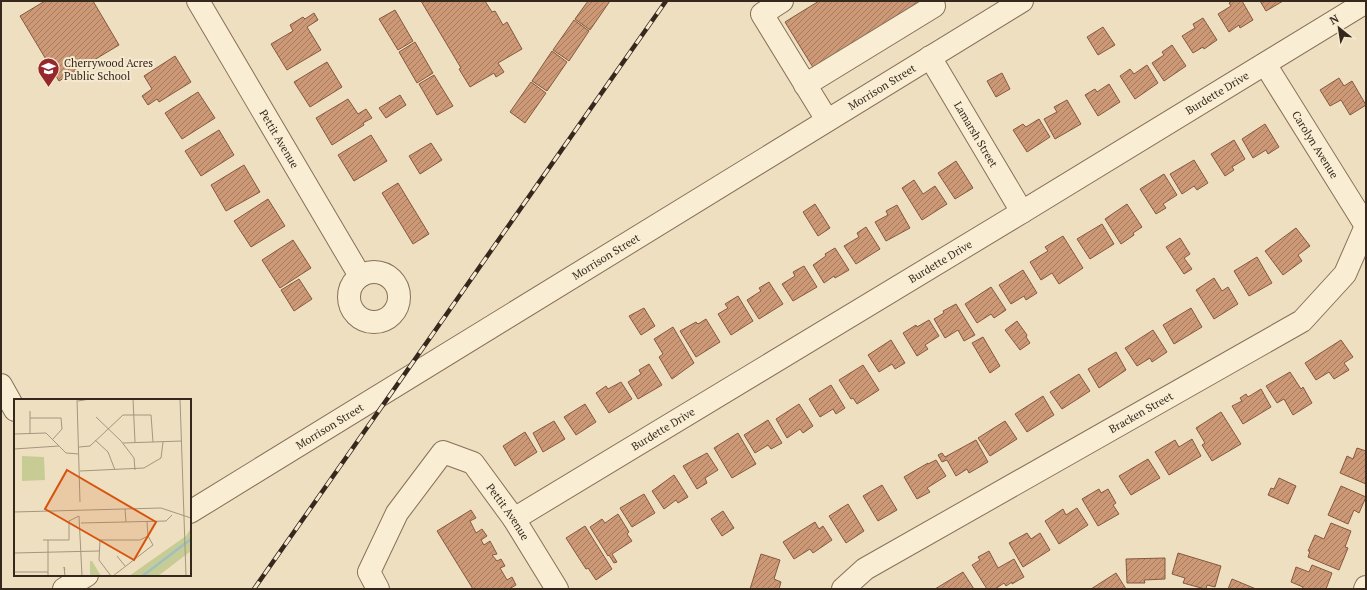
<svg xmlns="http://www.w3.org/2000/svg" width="1367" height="590" font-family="'PT Serif',serif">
  <defs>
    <pattern id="building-hatch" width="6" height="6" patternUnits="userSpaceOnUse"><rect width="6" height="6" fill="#cc9876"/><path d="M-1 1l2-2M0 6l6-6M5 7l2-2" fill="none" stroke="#a67c60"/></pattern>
  </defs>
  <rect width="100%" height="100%" fill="#eedfc0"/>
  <!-- building -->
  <path fill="url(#building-hatch)" stroke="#86593e" d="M45,1h48l26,44 -60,36 -39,-65z
    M421,1h64l7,11 3,-1 8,14 4,-3 15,27 -24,14 6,9 -8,5 -2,-4 -24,14 -11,-18 2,-1z
    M588,1h22l-20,29 -15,-11z
    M819,1h106l-111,68 -29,-47z
    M1232,1h10l11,19 -13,8 -1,-3 -10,7 -11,-18 13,-8 -2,-3z
    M1260,1h23l-17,10z
    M395,10l18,31 -15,9 -19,-31z
    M314,13l4,7 -11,7 14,23 -34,20 -16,-26 22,-13 -3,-6 13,-8 2,2z
    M1203,18l14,22 -13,9 -1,-2 -10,6 -11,-17 13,-8 -2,-4z
    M574,20l15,11 -20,30 -16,-11z
    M1103,27l12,18 -17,10 -11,-18z
    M415,42l18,31 -16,10 -18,-31z
    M1172,45l14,21 -22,15 -12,-18 12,-8 -2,-3z
    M552,51l15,11 -20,29 -15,-10z
    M175,56l16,26 -32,20 -2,-3 -9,6 -6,-9 10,-7 -8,-13z
    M327,62l15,25 -32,20 -16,-25z
    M1147,65l11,18 -23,16 -15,-23 10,-7 4,5z
    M1002,73l8,16 -14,8 -9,-16z
    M434,75l19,31 -16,9 -18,-31z
    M1339,78l5,8 8,-5 14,24 -16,10 -9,-15 -11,6 -10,-16z
    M531,82l15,11 -21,30 -15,-11z
    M1109,84l11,18 -22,14 -13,-21 10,-6 2,3z
    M198,92l17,26 -33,21 -17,-26z
    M400,95l6,10 -20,13 -7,-10z
    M348,99l10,15 8,-5 6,9 -9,5 1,2 -32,20 -16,-27z
    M1067,100l14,24 -26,15 -11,-20 13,-7 -3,-5z
    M1039,119l11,18 -23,15 -14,-22 10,-6 3,3z
    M1265,124l14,23 -11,7 -2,-4 -13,8 -11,-19z
    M219,130l15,25 -33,21 -16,-25z
    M371,135l16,26 -33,20 -16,-26z
    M1234,140l11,19 -13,8 2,3 -9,6 -14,-22z
    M431,143l11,17 -22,14 -11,-18z
    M1194,160l14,23 -11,7 -3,-4 -12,8 -12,-20z
    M956,161l17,27 -18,11 -17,-26z
    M244,165l16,27 -34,19 -15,-26z
    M1164,174l13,21 -14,9 3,4 -10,6 -16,-25z
    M914,180l9,14 12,-8 12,18 -25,16 -20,-32z
    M398,183l31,51 -16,10 -31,-51z
    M268,199l17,27 -34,21 -17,-26z
    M815,204l15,24 -12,8 -15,-24z
    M1127,204l15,23 -9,6 1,2 -13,9 -16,-25z
    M897,205l13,23 -24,13 -11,-19 13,-7 -2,-4z
    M1102,224l12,20 -24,15 -13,-20z
    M866,227l14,22 -24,15 -12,-18 15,-9 -2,-4z
    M1296,228l14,18 -12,9 4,6 -19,14 -18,-24z
    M1063,236l20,32 -24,16 -7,-11 -11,7 -11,-18 18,-11 -3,-4z
    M1180,238l10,16 -6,4 8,11 -8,5 -18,-27z
    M293,240l18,28 -31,20 -18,-28z
    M835,248l14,22 -14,8 -1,-2 -10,7 -11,-18 13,-9 -1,-2z
    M1257,257l15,26 -23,13 -15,-25z
    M804,266l13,21 -24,14 -11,-17 13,-8 -2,-4z
    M1023,270l14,23 -11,7 -2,-4 -13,8 -12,-19z
    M1214,278l8,13 6,-4 10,17 -24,15 -18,-29z
    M299,279l13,20 -18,12 -13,-21z
    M769,282l14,22 -24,15 -12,-19 14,-9 -2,-3z
    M991,287l15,23 -12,8 -3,-4 -14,9 -12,-19z
    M738,296l15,25 -22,14 -13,-21 10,-6 -3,-4z
    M956,304l19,31 -11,6 -6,-11 -13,8 -11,-19 10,-6 -1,-2z
    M644,308l11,18 -14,9 -12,-19z
    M1191,308l11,19 -28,17 -11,-19z
    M706,319l14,23 -24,15 -16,-26 16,-9 2,2z
    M929,320l10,16 -14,9 3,4 -11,7 -14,-23 13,-8 1,2z
    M1017,321l10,14 -1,2 4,6 -10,7 -15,-20z
    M673,327l21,36 -22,16 -13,-22 4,-3 -9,-15z
    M1153,330l14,22 -15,10 -2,-4 -13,8 -12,-18z
    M983,337l17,29 -10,7 -18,-30z
    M891,340l14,23 -10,6 -3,-5 -13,8 -11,-17z
    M1341,340l12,17 -9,6 5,7 -15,9 -5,-7 -13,8 -11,-17z
    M1116,352l10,18 -27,18 -11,-19z
    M649,364l13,21 -24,14 -10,-17 13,-8 -2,-4z
    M863,365l16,25 -22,14 -4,-6 -2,1 -12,-19z
    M1290,372l11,17 2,-2 9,16 -19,12 -9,-16 -7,4 -11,-17z
    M1079,374l11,17 -28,18 -12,-17z
    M621,382l11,17 -23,14 -13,-20 10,-7 2,3z
    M831,385l14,23 -9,6 -3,-5 -13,8 -11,-18z
    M1261,389l10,18 -28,17 -11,-18 10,-5 -2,-3 6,-4 2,3z
    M1043,396l11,19 -27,17 -12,-18z
    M585,404l11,18 -20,13 -12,-18z
    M799,404l14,22 -10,7 -3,-4 -13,9 -11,-19z
    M1221,412l20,32 -29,17 -10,-16 3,-2 -9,-15z
    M768,420l14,23 -11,6 -3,-4 -13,8 -11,-18z
    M554,421l11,18 -22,13 -10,-19z
    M1005,421l12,18 -27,17 -12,-18z
    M525,432l12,20 -22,14 -12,-20z
    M738,433l18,31 -24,14 -18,-30z
    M1192,439l9,17 -32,19 -14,-23 20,-12 4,7z
    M976,440l12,22 -19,11 -2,-4 -11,7 -9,-16 -5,2 -4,-7 4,-2 3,4z
    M1357,448l9,3v33l-26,-11 7,-17 6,3z
    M707,453l11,17 -13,8 2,5 -10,6 -14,-23z
    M1148,459l12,19 -29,17 -12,-19z
    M936,460l10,16 -19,12 3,4 -13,7 -13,-22 24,-14v1z
    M674,475l14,22 -10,6 -2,-3 -12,9 -12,-18z
    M1279,478l17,8 -8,18 -20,-9 3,-7 3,1z
    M882,485l15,25 -19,11 -15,-25z
    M1341,486l25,11 -7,16 -5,-3 -6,14 -20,-9z
    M1099,489l2,4 7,-4 8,14 -3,2 6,9 -21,12 -16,-27z
    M644,494l11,19 -23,14 -12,-19z
    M848,504l16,27 -18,12 -17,-27z
    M1077,508l11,17 -29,19 -14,-23 18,-12 3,6z
    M471,510l5,8 -6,3 6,12 6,-4 5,7 -6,4 3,5 6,-4 7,13 -5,1 5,6 4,-2 4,7 -5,2 7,12 5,-3 4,8 -7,4h-36l-36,-58z
    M723,511l11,17 -12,8 -11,-17z
    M618,514l11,18 -2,2 5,7 -20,13 5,8 -3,1 -5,-8 -1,1 -18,-29 12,-8 3,4z
    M815,522l4,7 4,-3 9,14 -19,13 -3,-4 -16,10 -11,-17z
    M1331,523l20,8 -6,16 3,1 -9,22 -31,-13 2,-6h-2l7,-16 9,4z
    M585,526l27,43 -16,11 -8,-12 -2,1 -20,-31z
    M1027,533l4,6 9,-6 10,17 -27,17 -14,-24z
    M989,551l9,17 16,-9 10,18 -12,7v-2l-6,4 -2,-3 -9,6h-8l-15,-24 8,-5 -2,-3z
    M1178,553l43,13 -6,21 -8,-2 -1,4h-1l-22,-6 2,-5 -13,-4z
    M761,554l19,6 -6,19 7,3 -2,7h-29z
    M1165,558v21l-21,1 1,3h-18l-1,-24z
    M1312,565l20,8 -6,16h-24l1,-2 -12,-5 5,-15 13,5z
    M963,572l11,17h-39z
    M1116,573l10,16h-35z
    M1232,579l24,10h-28z"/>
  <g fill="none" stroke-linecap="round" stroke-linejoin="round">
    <defs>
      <g id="minor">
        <path id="s1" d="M198,1l162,275"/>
        <path d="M782,1l-20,13 65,106"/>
        <path id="s2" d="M930,57l92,155"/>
        <path id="s3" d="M1265,64l101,162"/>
        <path d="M805,85l129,-79 -3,-5"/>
        <circle cx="374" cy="297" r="25"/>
        <path d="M1,385l14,25"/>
        <path id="s4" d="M190,512l832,-511"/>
        <path id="s5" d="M514,519l508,-307 344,-210"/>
        <path d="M64,589l23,-14"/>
        <path id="s6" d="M378,589l-9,-17 28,-59 46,-61 30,11 41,56 43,70"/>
        <path id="s7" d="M843,589l22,-20 437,-248 43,-47 21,-48"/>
        <path d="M1365,589l1,-2"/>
      </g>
    </defs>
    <!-- minor casing -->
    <use href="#minor" stroke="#877058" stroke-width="24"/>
    <!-- minor -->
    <use href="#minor" stroke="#f9edd3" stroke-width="22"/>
    <defs>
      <path id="rail" d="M254,589l412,-588"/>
    </defs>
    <!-- rail casing -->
    <use href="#rail" stroke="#36281d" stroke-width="4.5"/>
    <!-- rail -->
    <use href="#rail" stroke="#f5e9d0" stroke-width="3" stroke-dasharray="9" stroke-linecap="butt"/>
  </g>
  <!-- icons -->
  <defs>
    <symbol id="school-pin" viewBox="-11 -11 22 30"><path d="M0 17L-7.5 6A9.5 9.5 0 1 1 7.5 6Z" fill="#96282c" stroke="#f5e9d0"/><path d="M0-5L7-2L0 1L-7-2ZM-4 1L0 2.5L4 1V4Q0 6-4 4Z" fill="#fff"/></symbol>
  </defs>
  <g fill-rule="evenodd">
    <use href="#school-pin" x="36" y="56" width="25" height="34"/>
  </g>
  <g text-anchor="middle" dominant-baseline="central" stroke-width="4" stroke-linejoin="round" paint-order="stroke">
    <!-- poi labels -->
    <g font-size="11" fill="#36281d" stroke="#f5e9d0" text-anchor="start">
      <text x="64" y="63">Cherrywood Acres<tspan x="64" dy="13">Public School</tspan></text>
    </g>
    <!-- street labels -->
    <g font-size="11" fill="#36281d" stroke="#f5e9d0">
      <text stroke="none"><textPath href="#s4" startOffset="812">Morrison Street</textPath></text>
      <text stroke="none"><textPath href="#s5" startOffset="822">Burdette Drive</textPath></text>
      <text stroke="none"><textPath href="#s2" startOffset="90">Lamarsh Street</textPath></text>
      <text stroke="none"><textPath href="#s1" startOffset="160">Pettit Avenue</textPath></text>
      <text stroke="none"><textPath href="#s3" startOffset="95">Carolyn Avenue</textPath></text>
      <text stroke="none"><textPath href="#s4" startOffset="488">Morrison Street</textPath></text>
      <text stroke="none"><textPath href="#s5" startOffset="498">Burdette Drive</textPath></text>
      <text stroke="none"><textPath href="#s7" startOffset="347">Bracken Street</textPath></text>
      <text stroke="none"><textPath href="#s4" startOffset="164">Morrison Street</textPath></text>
      <text stroke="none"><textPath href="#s5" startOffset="174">Burdette Drive</textPath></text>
      <text stroke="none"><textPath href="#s6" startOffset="253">Pettit Avenue</textPath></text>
    </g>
  </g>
  <!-- overview -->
  <g transform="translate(14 399)">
    <rect width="177" height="177" fill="#eedfc0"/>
    <path d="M177,129v9l-51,39h-11l57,-40zM177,142v10l-33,25h-13z" fill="#c7cc94"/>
    <path d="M8,57l22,1 1,23 -23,1zM76,162h2l9,15h-11z" fill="#c7cc94"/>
    <path d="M177,138v4l-46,35h-5z" fill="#a3c0b7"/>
    <path fill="none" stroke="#a4967f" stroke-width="1" d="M63,0l3,103M119,0l2,43M166,0l6,177M64,2l12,-2M16,12v22M16,19h31l1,11 -9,10M84,20l-2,-2 25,24 13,17 1,12M0,35l32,-1 20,20 13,1M81,41l13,12 7,18M0,44v39M109,44l59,-2M65,48l11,-1 33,-31h28l2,27M0,50l45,-3M66,72l64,-3 17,-10 2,-16M111,110l1,13M0,113l147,-4 30,10M67,124l85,-2 6,-6M29,141h26v-19l10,-5 3,60M34,141v36M0,154l85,-2M103,157l8,10M51,171l-1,-3 1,9M0,173h34M97,177l-12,-16 1,-20h40l8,-4M99,177l40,-31 -5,-9 -1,-14"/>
    <path fill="#d6540e" fill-opacity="0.15" stroke="#d6540e" stroke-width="2" d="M53,71l89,52 -22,38 -89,-51z"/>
    <rect width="177" height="177" fill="none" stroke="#36281d" stroke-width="2"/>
  </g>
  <!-- border -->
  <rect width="1367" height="590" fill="none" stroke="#36281d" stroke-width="4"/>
  <!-- north arrow -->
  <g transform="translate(1339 28) rotate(330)" stroke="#f5e9d0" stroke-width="3" paint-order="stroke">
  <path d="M0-3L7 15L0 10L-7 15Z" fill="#36281d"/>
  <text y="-6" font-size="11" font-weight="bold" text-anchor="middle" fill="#36281d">N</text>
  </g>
</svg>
